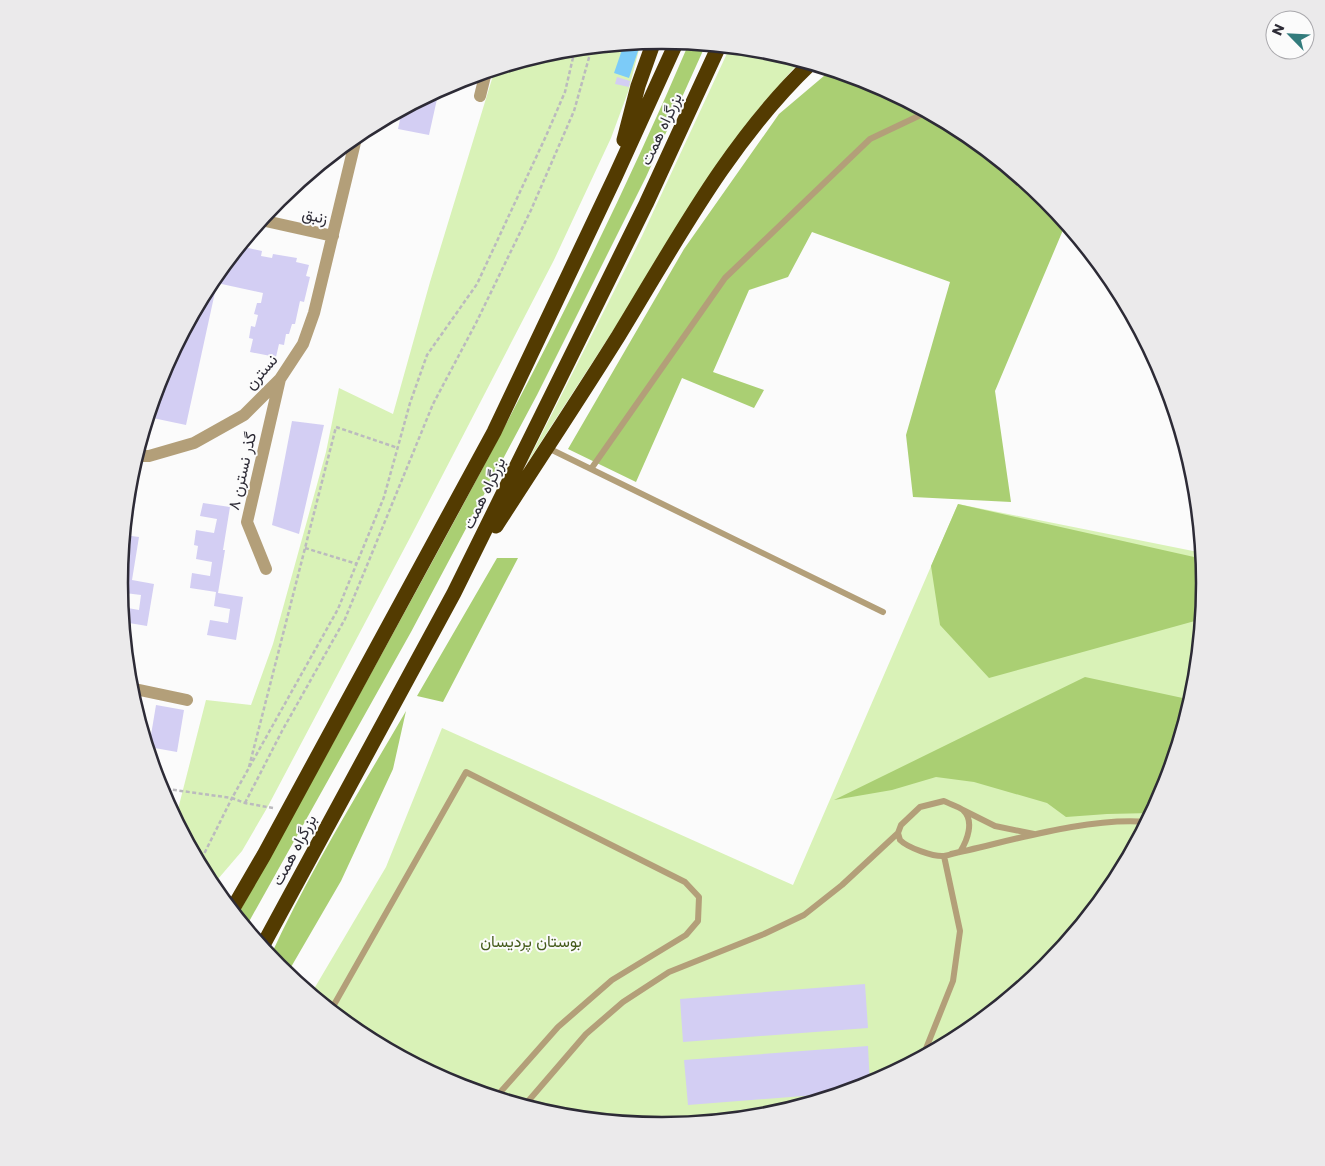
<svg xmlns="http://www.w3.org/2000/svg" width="1325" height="1166" font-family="Poppins,Vazirmatn,sans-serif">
  <rect width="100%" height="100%" fill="#fbfbfb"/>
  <!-- green -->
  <path fill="#d9f2b7" d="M641,42l-13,50 -17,46 -57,122 -142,274 -145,274 -25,43 -30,35 -37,-69h1l30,-117 45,5 22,-61 53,-192 13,-64 54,26 37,-132 65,-213 62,-19z
    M730,47l39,3 34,11 -10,8 -37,43 -46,63 -61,100 -123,190 116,-229z
    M958,504l245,49 2,30 -10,106 -31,102 -50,94 -68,82 -82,68 -94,50 -102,31 -106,10 -106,-10 -102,-31 -93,-51 -50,-40 75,-127 56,-139 351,157z"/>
  <!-- forest -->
  <path fill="#aacf73" d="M689,43l17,1 -60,133 -109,218 -126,237 -165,295 -9,-11c56,-99 110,-199 165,-299 103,-187 203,-377 287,-574z
    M831,70l40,11 93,51 83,67 19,24 -71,168 16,111 -98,-5 -7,-62 44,-153 -138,-50 -24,45 -39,13 -36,82 51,18 -10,18 -72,-30 -46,104 -68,-33 116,-200 95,-135z
    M958,504l245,55 2,24 -3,36 -213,59 -49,-53 -9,-59z
    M497,558h21l-75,144 -26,-6z
    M1085,677l107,23 -28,91 -12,22 -45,1 -41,3 -19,-14 -73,-21 -38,-5 -44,13 -58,10z
    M406,711l-13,58 -52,112 -54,93 -17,-17c39,-85 89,-165 136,-246z"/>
  <!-- water -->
  <path fill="#7ccbf8" d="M641,42l-12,36 -15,-5 10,-29z"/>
  <!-- building -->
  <path fill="#d3cef3" d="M617,77l13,4 -1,6 -14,-3z
    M439,90l-10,45 -31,-6 4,-19z
    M240,246l22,5 -1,5 11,2 1,-4 24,4 -1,4 13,3 -3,11 4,1 -6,25 -4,-1 -5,23h-3l-3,10h-3l-2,11 -5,-1 -3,13 -26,-5 3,-13 -4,-1 2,-12 4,1 3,-12 -4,-1 3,-11h4l2,-10 -46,-10 -31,142 -38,-8 13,-42 50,-94z
    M292,421l32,4 -25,109 -27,-9z
    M129,491l8,2 -7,42 -6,-1z
    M203,503l27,4 -7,43h2l-7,43 25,4 -7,43 -29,-5 3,-15 18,3 2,-14 -16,-3 2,-14 -26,-4 2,-15 18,3 2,-14 -16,-3 2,-13 -4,-1 2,-15 18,3 3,-14 -17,-3z
    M124,535l15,2 -7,43 22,4 -7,42 -24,-4 -1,-15 17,3 2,-15 -16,-2 2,-14 -7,-1 1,-15h3l2,-14 -3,-1z
    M156,705l28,5 -7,42 -28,-5z
    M865,984l3,44 -185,14 -3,-43z
    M868,1046l2,39 -28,8 -154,12 -4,-45z"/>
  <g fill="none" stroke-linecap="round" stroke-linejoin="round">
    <!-- path -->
    <path stroke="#bbbabe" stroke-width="2.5" stroke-dasharray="4 2.5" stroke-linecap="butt" d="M305,548l52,16
      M249,767l87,-340 62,21
      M160,788l72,10 -30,60 -4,2
      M245,803l37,-72 63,-112 88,-215 43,-81 55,-113 43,-99 18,-64
      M273,808l-28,-5 -13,-5 106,-189 46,-112 26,-94 17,-48 50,-71 69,-148 19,-44 10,-43"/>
    <!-- lane -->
    <path stroke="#b39f79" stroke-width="6" d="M548,448l335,164
      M591,469l134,-191 145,-139 57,-27
      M944,801c5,3 14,5 19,9 12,11 4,31 -3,42 -5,1 -10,3 -16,4 -10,1 -36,-8 -44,-16l-2,-7 3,-8 19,-18z
      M963,810l32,16 39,8
      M951,854c60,-13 136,-37 196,-32
      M331,1010l135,-238 219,110 14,15 -1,24 -12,14 -74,45 -54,47 -62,70
      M923,1056l30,-75 7,-50 -16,-75
      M524,1106l62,-72 37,-32 46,-30 95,-38 40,-19 38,-30 56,-52"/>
    <!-- street -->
    <path stroke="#b39f79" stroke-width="12" d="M480,96l6,-24
      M261,220l72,16
      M136,456h13l45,-13 50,-28 36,-36 23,-35 11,-31 43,-179
      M266,569l-19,-47 33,-143
      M130,688l57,12"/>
    <!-- highway -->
    <path stroke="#533b01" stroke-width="15" d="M624,140l14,-54 16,-45
      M496,526c41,-64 83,-127 123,-191 58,-95 111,-195 192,-272
      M232,910l32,-55 230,-423 121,-255 62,-136
      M262,947l192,-354 192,-389 73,-158"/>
  </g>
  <g text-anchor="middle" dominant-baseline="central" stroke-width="4" stroke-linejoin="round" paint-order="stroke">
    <!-- street labels -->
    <g font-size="16" fill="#2d2b36" stroke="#fbfbfb">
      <text transform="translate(661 129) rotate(-65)">بزرگراه همت</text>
      <text transform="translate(315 216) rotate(13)">زنبق</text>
      <text transform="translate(261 372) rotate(-49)">نسترن</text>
      <text transform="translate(242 471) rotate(-77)">گذر نسترن ۸</text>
      <text transform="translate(484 493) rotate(-64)">بزرگراه همت</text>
      <text transform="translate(294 850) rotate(-62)">بزرگراه همت</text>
    </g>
    <!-- park labels -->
    <g font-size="16" fill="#445b1b" stroke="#fbfbfb">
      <text x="531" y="941">بوستان پردیسان</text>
    </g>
  </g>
  <!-- crop -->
  <path d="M0 0H1325V1166H0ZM128 583a534 534 0 1 1 1068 0a534 534 0 1 1-1068 0Z" fill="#ebeaeb" fill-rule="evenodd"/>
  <path fill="none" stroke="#2d2b36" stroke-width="2.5" d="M128 583a534 534 0 1 1 1068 0a534 534 0 1 1-1068 0Z"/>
  <!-- north arrow -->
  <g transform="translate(1290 35) rotate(294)"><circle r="24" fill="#fbfbfb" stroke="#a9a8ac"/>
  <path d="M0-4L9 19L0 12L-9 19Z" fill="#327b7c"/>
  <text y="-8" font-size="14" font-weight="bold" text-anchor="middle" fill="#2d2b36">N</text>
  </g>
</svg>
